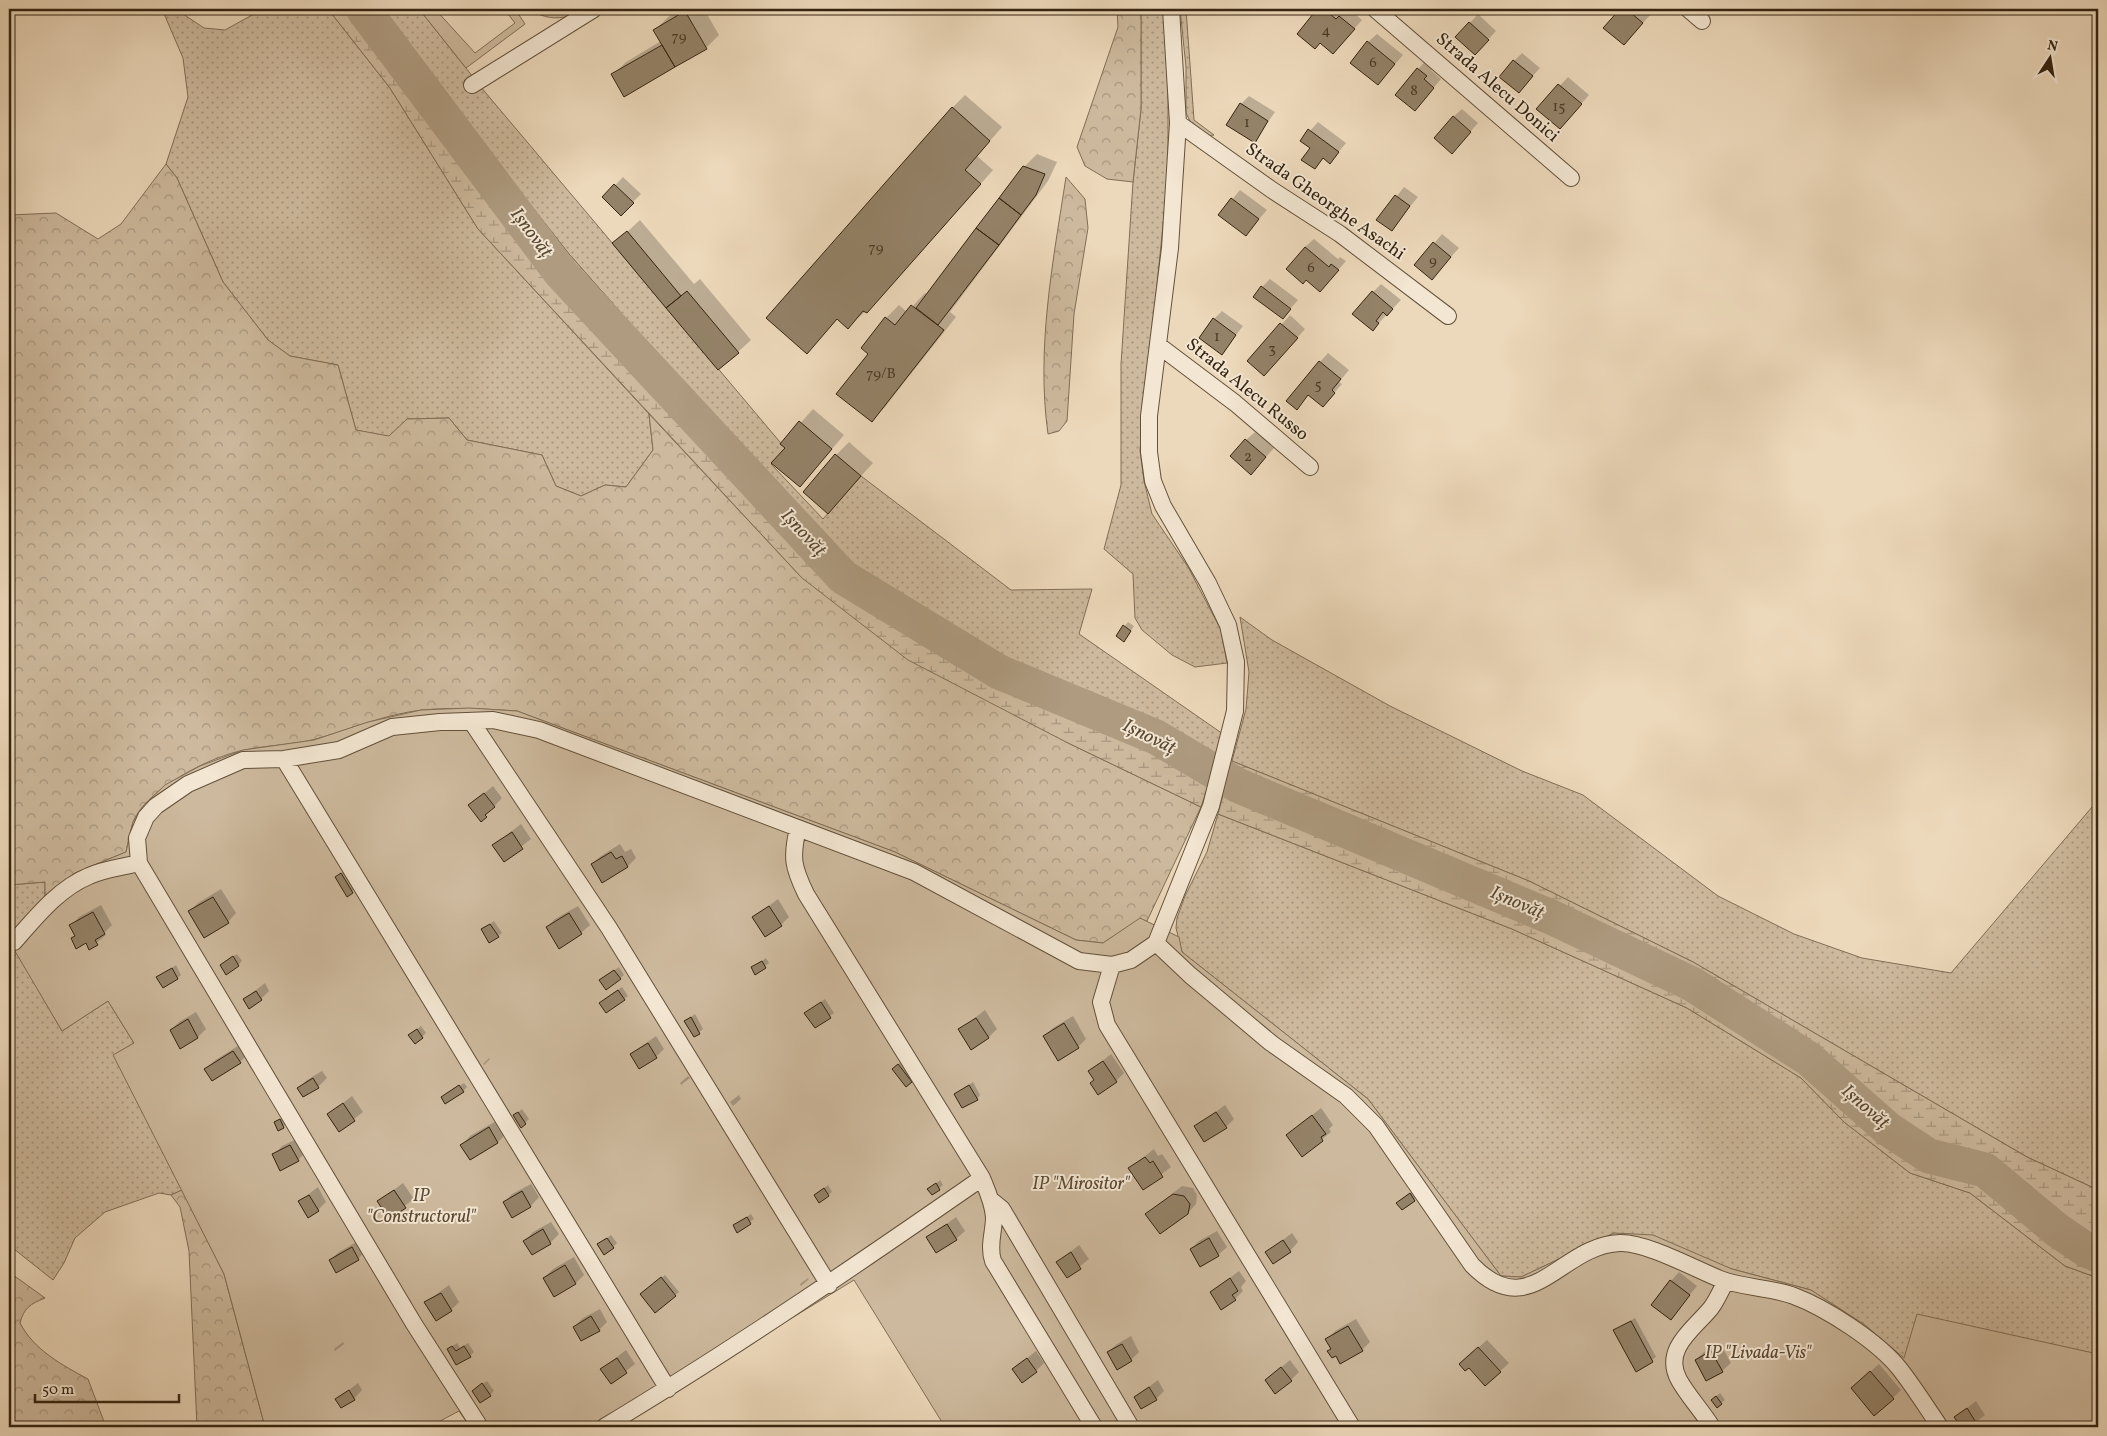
<svg xmlns="http://www.w3.org/2000/svg" width="2107" height="1436" font-family="Vollkorn,serif">
  <defs>
    <pattern id="grass-dots" width="8" height="8" patternUnits="userSpaceOnUse" patternTransform="scale(1.25)"><rect width="8" height="8" fill="#cdb99d"/><path d="M2 2h.1M6 6h.1" fill="none" stroke="#a7967f" stroke-width="1.8" stroke-linecap="round"/></pattern>
    <pattern id="forest-crowns" width="20" height="18" patternUnits="userSpaceOnUse" patternTransform="scale(1.25)"><rect width="20" height="18" fill="#cdb99d"/><path d="M2 6a3 3 0 1 1 6 0M12 15a3 3 0 1 1 6 0" fill="none" stroke="#a7967f"/></pattern>
    <pattern id="wetland-marsh" width="20" height="14" patternUnits="userSpaceOnUse" patternTransform="scale(1.25)"><rect width="20" height="14" fill="#cdb99d"/><path d="M1 5h8M5 5V1M11 12h8M15 12V8" fill="none" stroke="#a7967f"/></pattern>
  </defs>
  <rect width="100%" height="100%" fill="#ecd8ba"/>
  <filter id="stains"><feTurbulence type="fractalNoise" baseFrequency=".004" numOctaves="4"/><feColorMatrix values="0 0 0 0 .2 0 0 0 0 .09 0 0 0 0 .02 0 0 0 .5 -.17"/></filter>
  <radialGradient id="worn" r=".72"><stop offset=".6" stop-color="#630" stop-opacity="0"/><stop offset="1" stop-color="#630" stop-opacity=".3"/></radialGradient>
  <!-- grass -->
  <path fill="url(#grass-dots)" stroke="#816e56" d="M162,9h19l5,7 18,12 21,2 38,-21h65l62,79 88,141 171,185 4,36 -27,37 -21,-2 -24,11 -25,-10 -14,-31 -75,-15 -18,-22 -42,1 -18,18 -33,-7 -18,-65 -48,-9 -22,-16 -45,-58 -46,-104 -11,-14 22,-67 -5,-39z
    M377,9h42l66,83 300,356 -14,16 52,55 38,-43 150,114 81,-1 -13,45 144,100 -5,22 -64,-32 -155,-62 -147,-94 -103,-110 -180,-204z
    M545,9h17l5,3 6,-3h11c-17,9 -28,12 -46,5z
    M1141,9h22l5,76v92l-28,273 4,31 8,33 36,53 33,63 6,33 -32,4 -23,-12 -30,-25 -7,-12 -2,-44 -29,-25 17,-64v-121l12,-182 8,-73z
    M1180,9h6l8,111 20,15 -8,1 -14,-11 -6,-12v-46z
    M1240,617l32,23 118,66 132,65 61,24 135,101 76,38 68,24 89,15 147,-173v390l-71,-33 -334,-195 -164,-81 -297,-120 14,-52 3,-37z
    M1218,814l294,115 175,79 114,70 43,44 66,51 60,20 95,73 33,12v76l-180,21 -107,-85 -79,-21 -118,-36 -93,44 -20,-1 -133,-177 -186,-147 -6,-24 1,-10 8,-22 22,-44z
    M45,882v15l-36,41v-53z
    M17,953l45,78 46,-30 26,42 -20,12 68,135 -11,5 -12,-2 -54,19 -30,26 -11,25 -11,17 -44,-35v-282z"/>
  <!-- forest -->
  <path fill="url(#forest-crowns)" stroke="#816e56" d="M1117,9h24v100l-8,73 -26,-3 -22,-13 -8,-19 41,-120z
    M166,164l11,14 46,104 45,58 22,16 48,9 18,65 33,6 18,-17 42,-1 18,22 75,15 14,31 25,10 24,-11 21,2 27,-37 -4,-36 153,164 264,164 135,65 -54,114 -7,-2 -37,24 -27,-3 -181,-88 -378,-141c-31,-2 -63,-4 -95,-1 -36,4 -71,19 -106,29 -23,6 -48,6 -71,11 -34,6 -99,39 -112,72 -3,10 -5,20 -7,30l-51,21 -30,24v-15l-36,3v-670l47,-2 42,26 23,-15z
    M1066,177l19,22 3,29 -14,86 -7,107 -8,10 -11,3c-12,-86 5,-172 18,-257z
    M182,1190l42,84 41,153h-68l-8,-176 -9,-44 -9,-12z
    M9,1272l36,26c-15,6 -21,10 -25,25 14,27 42,42 68,56l18,48h-97z"/>
  <!-- wetland -->
  <path fill="url(#wetland-marsh)" stroke="#816e56" d="M328,9h49l192,245 180,204 103,110 147,94 155,62 64,32 -17,51 -135,-65 -158,-82 -106,-82 -324,-349 -88,-141z
    M1232,761l297,120 164,81 334,195 71,33v88l-33,-12 -95,-73 -60,-20 -66,-51 -43,-44 -114,-70 -175,-79 -294,-115z"/>
  <!-- garden -->
  <path fill="#cdb99d" stroke="#816e56" d="M419,9h16l40,44 40,-30 -11,-14h11l10,15 -59,44z
    M469,708l48,3 378,141 181,88 27,3 37,-25 39,19 3,15 186,147 133,177 20,1 93,-44 39,2 79,34 79,21 54,35 39,33 13,-44 181,40v73h-1153l-91,-147 -241,147h-143l-11,-16 -30,16h-164l-41,-153 -111,-219 21,-12 -26,-42 -46,30 -53,-90 36,-44 30,-24 51,-21 7,-30 10,-16 22,-21 35,-19 43,-16 71,-10 54,-18 53,-12z"/>
  <!-- shadow -->
  <path fill="#0003" d="M682,9h22l15,26 -13,13 -81,47 -12,-20 13,-13 35,-21 -6,-11 13,-13z
    M1319,9h23l3,2 4,-2 13,11 -29,33 -13,-11 -22,-8z
    M1425,9h12l-6,5z
    M1622,9h22l7,5 -19,21 -27,-7z
    M1478,14l18,17 -13,14 -26,-8z
    M1377,34l26,21 -25,29 -10,-42z
    M1522,53l18,15 -21,23 -5,-30z
    M1426,60l8,7 -3,3 10,9 -26,31 -19,-15z
    M1568,77l21,18 -21,24 -30,-10z
    M965,95l37,32 -25,29 16,14 -113,128 -32,29 -10,-9 -19,21 133,-231z
    M1249,96l26,16 -21,29 -13,-37z
    M1462,109l16,14 -18,21 -7,-27z
    M1318,122l28,21 -16,19 -6,-4 -10,10 -2,-20 -10,-8z
    M1037,154l20,8 -9,19 -98,131 6,5 -72,91 -13,12 -2,-66 17,-36 13,-13 8,7 18,-19 2,2 97,-128z
    M623,177l18,17 -20,20 -17,-17z
    M1404,187l14,10 -27,32 -13,-9z
    M1240,190l27,20 -21,24 -26,-20z
    M640,220l54,64 6,-5 51,61 -13,12 -124,-108z
    M1442,234l17,14 -27,30 -16,-13z
    M1314,239l24,20 2,-2 6,4 -26,30 -15,-44z
    M1270,279l28,21 -15,17 -21,-30z
    M1381,284l20,16 -28,29v-37z
    M1222,311l21,15 -21,27 -8,-34z
    M1290,315l15,14 -32,37 -24,-5z
    M1328,353l21,17 -10,12 3,2 -19,22 -14,-12 -12,14 23,-46z
    M813,409l31,26 -44,51 -14,-39 -4,-3z
    M1255,432l19,16 -15,17 -13,-25z
    M849,442l24,21 -45,49 8,-57z
    M1128,622l6,4 -6,10h-11z
    M493,786l9,12 -21,22 -11,-15z
    M521,824l10,15 -27,21 -10,-15z
    M620,844l5,8 6,-3 5,9 -8,8 -25,15 -11,-17 9,-8z
    M345,870l11,18 -4,4 -16,-15z
    M221,889l15,24 -8,9 -39,-10 9,-9z
    M778,899l11,18 -8,8 -27,-8z
    M101,905l11,20 -8,8 2,2 -16,13 -3,-6 -15,-4 4,-3 -5,-9 8,-9z
    M578,906l12,19 -9,8 -34,-6 8,-8z
    M494,921l8,12 -4,3 -16,-6z
    M237,954l5,7 -4,4 -12,-4z
    M766,958l3,5 -13,10 -3,-5z
    M176,965l5,10 -3,3h-20z
    M619,967l5,8 -4,3 -16,-1z
    M265,983l4,8 -8,8h-17z
    M622,987l6,9 -4,3h-20z
    M825,999l9,14 -19,14 -9,-14z
    M985,1010l12,19 -8,8 -30,-7z
    M196,1012l10,17 -8,8 -17,10 -10,-17 8,-8z
    M695,1014l8,15 -9,7 -8,-15z
    M1073,1016l13,23 -8,8 -34,-11 9,-8z
    M421,1026l5,7 -4,4 -12,-2z
    M656,1036l8,13 -8,8 -25,-3z
    M241,1044l7,10 -8,8 -34,7 8,-8z
    M1111,1054l13,19 -8,8 -21,-2 -5,-8z
    M489,1058l1,1 -6,6 -1,-1z
    M902,1061l13,16 -9,8 -9,-20z
    M322,1071l5,7 -9,9 -19,1 8,-8z
    M688,1076l2,2 -9,7 -1,-2z
    M973,1082l7,13 -3,4 -22,-5z
    M464,1083l3,4 -4,4 -21,6z
    M739,1095l2,4 -8,7 -3,-4z
    M352,1096l11,16 -24,19 -10,-17z
    M1225,1105l9,14 -8,8 -30,-1z
    M1321,1108l12,17 -4,4 2,3 -29,23 -15,-20z
    M522,1109l7,10 -4,4 -11,-7z
    M284,1116l4,7 -9,6 -4,-6z
    M498,1120l8,14 -8,8 -28,16 -8,-13 8,-9z
    M299,1138l7,14 -8,8 -24,-5 8,-9z
    M1154,1149l4,7 4,-2 9,13 -28,21 -13,-20z
    M940,1180l3,5 -11,9 1,-8z
    M403,1183l11,16 -25,18 -10,-16z
    M531,1184l8,13 -8,9 -19,10 -8,-13 8,-9z
    M828,1185l4,7 -4,3h-13z
    M1182,1186l11,2 4,7 -1,9 -8,9 -41,1z
    M318,1187l8,15 -8,8 -18,-9z
    M1414,1190l4,6 -4,4 -12,-1z
    M751,1214l3,5 -17,12 -3,-6z
    M956,1217l9,14 -9,8 -19,12 -9,-13z
    M551,1222l8,12 -9,9 -18,11 -7,-13 8,-9z
    M1217,1231l10,16 -9,8 -27,-6 8,-8z
    M1292,1233l6,9 -8,9 -23,1z
    M611,1235l6,8 -4,4 -15,-2z
    M360,1240l6,10 -8,9 -28,1 9,-8z
    M1079,1245l10,14 -22,18 -9,-15z
    M574,1257l10,18 -8,8 -32,-5 9,-9z
    M1239,1271l7,10 -5,6 2,4 -8,8 -24,-7z
    M1679,1272l18,14 -26,32v-37z
    M665,1275l14,17 -4,3 -30,-5z
    M808,1278l1,1 -8,7 -1,-2z
    M449,1285l10,17 -8,8 -25,-8z
    M600,1309l7,13 -8,8 -25,-3 9,-9z
    M1635,1318l21,39 -19,13 -22,-40z
    M1356,1319l14,23 -8,8 -26,5 -7,-4 3,-3 -5,-8 8,-9z
    M1131,1336l8,16 -8,8 -23,-8 9,-8z
    M1487,1340l22,23 -24,22 -16,-29z
    M343,1342l1,2 -9,7 -1,-2z
    M457,1343l3,5 8,-5 6,9 -4,4 -22,-7z
    M1720,1343l11,20 -9,8 -26,-11 8,-8z
    M626,1350l9,14 -24,19 -9,-14z
    M1036,1351l8,12 -8,8 -23,-2z
    M1290,1360l9,12 -8,8h-25z
    M1879,1364l22,26 -8,8 -32,-18z
    M1158,1380l6,11 -8,8 -21,-2z
    M487,1381l7,10 -4,4 -13,-8z
    M358,1383l4,7 -8,9h-17z
    M1720,1393l5,7 -8,6 -5,-6z
    M1976,1401l9,14 -15,12h-8l-6,-10z
    M1920,1423l3,4h-10z"/>
  <g fill="none" stroke-linecap="round" stroke-linejoin="round">
    <!-- river -->
    <path stroke="#ae9b80" stroke-width="35" d="M363,9l197,263 283,305 156,95 157,65 81,48 314,132 141,67 117,75 79,70 41,27 56,14 72,60 31,21 10,4"/>
  </g>
  <!-- building -->
  <path fill="#948268" stroke="#352410" d="M1317,9h7l12,10 3,-3 16,13 -22,25 -13,-11 -5,6 -18,-15z
    M1620,9h6l17,14 -19,22 -21,-17z
    M685,11l22,38 -32,18 -22,-37z
    M1469,22l20,18 -14,15 -20,-18z
    M1367,41l28,23 -17,21 -28,-22z
    M662,45l13,22 -51,30 -13,-23z
    M1513,60l20,16 -14,17 -20,-16z
    M1417,68l10,8 -3,3 10,9 -19,23 -20,-16z
    M1558,84l24,20 -22,25 -24,-20z
    M1240,103l28,18 -13,22 -29,-18z
    M952,107l38,34 -25,29 16,14 -114,129 -4,-2 -15,18 -11,-10 -30,35 -41,-36z
    M1453,116l18,16 -19,22 -18,-16z
    M1308,129l31,23 -9,12 -7,-6 -8,11 -14,-9 9,-12 -10,-7z
    M1023,166l22,8 -9,21 -15,20 -22,-17z
    M614,184l20,19 -13,13 -19,-19z
    M1395,195l15,11 -18,25 -16,-11z
    M999,198l22,17 -22,30 -23,-17z
    M1231,198l28,21 -13,17 -28,-21z
    M976,228l23,17 -61,80 -22,-17z
    M627,231l54,65 -15,12 -54,-65z
    M1433,242l18,15 -19,23 -18,-15z
    M1305,247l24,20 2,-3 8,6 -19,22 -14,-12 -3,4 -17,-15z
    M1261,286l30,23 -8,10 -30,-22z
    M687,291l52,62 -21,17 -52,-62z
    M1372,291l21,18 -6,7 -4,-4 -7,9 3,2 -6,8 -21,-17z
    M911,305l33,25 -72,92 -36,-28 32,-40 -7,-6 24,-31 10,8z
    M1213,318l23,17 -14,20 -23,-17z
    M1280,323l18,15 -34,38 -17,-15z
    M1319,361l22,18 -9,11 3,3 -12,14 -15,-12 -11,15 -11,-9z
    M799,421l33,28 -32,38 -29,-24 14,-15 -5,-4z
    M1245,439l21,18 -15,18 -21,-19z
    M835,454l26,22 -33,38 -25,-22z
    M1123,625l8,6 -7,11 -8,-6z
    M484,793l11,14 -10,8 2,2 -6,5 -13,-17z
    M512,832l11,17 -19,13 -12,-17z
    M611,852l5,7 6,-3 6,11 -26,16 -11,-19z
    M341,873l12,20 -6,4 -12,-20z
    M213,897l16,26 -25,15 -16,-27z
    M769,906l13,20 -17,11 -13,-20z
    M93,912l12,22 -10,6 3,5 -9,5 -3,-7 -10,6 -5,-11 4,-2 -6,-11z
    M569,913l13,21 -23,15 -13,-22z
    M490,924l9,13 -10,6 -8,-14z
    M233,956l6,10 -13,9 -6,-10z
    M762,961l4,7 -11,7 -4,-8z
    M172,968l6,11 -15,9 -7,-11z
    M614,970l7,9 -15,11 -7,-10z
    M618,990l7,10 -19,13 -7,-10z
    M256,991l6,9 -13,9 -6,-10z
    M821,1002l10,16 -16,10 -11,-15z
    M691,1017l9,17 -6,3 -10,-16z
    M976,1018l13,20 -18,12 -13,-21z
    M188,1019l10,19 -18,11 -10,-19z
    M1064,1023l15,25 -21,13 -15,-25z
    M417,1029l6,9 -8,6 -7,-9z
    M648,1043l9,15 -18,11 -9,-15z
    M233,1051l8,12 -29,18 -8,-12z
    M1103,1061l14,21 -19,13 -8,-12 4,-3 -6,-9z
    M898,1064l14,18 -6,5 -14,-18z
    M313,1078l6,10 -16,9 -6,-9z
    M459,1085l5,7 -19,12 -4,-7z
    M969,1085l9,15 -16,8 -8,-14z
    M343,1103l12,18 -16,11 -12,-18z
    M518,1112l8,12 -5,4 -8,-13z
    M1216,1112l11,16 -23,14 -10,-16z
    M1312,1115l14,19 -5,3 2,4 -21,16 -16,-22z
    M280,1119l4,9 -6,3 -4,-9z
    M489,1127l9,16 -28,17 -10,-15z
    M290,1145l9,16 -19,10 -8,-17z
    M1145,1157l5,6 3,-2 10,16 -20,13 -15,-22z
    M936,1183l4,7 -8,5 -5,-6z
    M824,1188l5,8 -10,7 -5,-8z
    M394,1190l12,18 -17,11 -12,-18z
    M522,1191l9,16 -19,11 -9,-16z
    M1410,1193l5,8 -13,9 -6,-7z
    M1173,1194l11,2 6,8 -2,10 -28,20 -15,-20z
    M309,1195l10,16 -11,7 -10,-17z
    M747,1217l4,7 -14,9 -4,-8z
    M947,1224l10,16 -21,13 -10,-16z
    M543,1229l8,15 -19,11 -9,-14z
    M607,1238l7,10 -10,7 -7,-11z
    M1209,1238l10,18 -19,11 -10,-18z
    M1283,1240l8,12 -18,12 -8,-12z
    M352,1247l7,13 -23,13 -7,-13z
    M1071,1252l10,17 -14,9 -11,-16z
    M565,1265l11,19 -22,13 -11,-19z
    M661,1277l15,19 -21,17 -15,-19z
    M1230,1278l8,13 -6,4 4,5 -15,10 -11,-18z
    M1670,1280l20,15 -19,25 -20,-15z
    M441,1293l11,18 -16,10 -12,-19z
    M591,1316l9,15 -19,10 -8,-14z
    M1631,1321l22,41 -17,10 -23,-42z
    M1348,1326l15,25 -23,13 -4,-8 -4,2 -5,-7 4,-2 -6,-10z
    M1122,1344l10,17 -15,9 -10,-18z
    M452,1346l4,5 8,-5 7,11 -15,8 -9,-16z
    M1478,1347l23,25 -16,14 -16,-18 -4,3 -6,-7z
    M1711,1351l12,21 -17,9 -11,-21z
    M617,1358l10,15 -16,11 -11,-15z
    M1027,1358l10,14 -15,11 -10,-14z
    M1281,1367l11,14 -17,13 -10,-14z
    M1870,1371l24,28 -20,17 -23,-28z
    M482,1383l9,13 -11,7 -8,-12z
    M1149,1387l8,13 -16,9 -7,-12z
    M349,1390l6,10 -14,8 -6,-9z
    M1716,1396l6,8 -5,4 -6,-8z
    M1967,1408l10,16 -5,3h-11l-7,-10z"/>
  <g fill="none" stroke-linecap="round" stroke-linejoin="round">
    <defs>
      <path id="street" d="M1375,9l196,169
        M1688,9l14,12
        M472,85l122,-76
        M1178,123l94,67 68,44 108,82
        M1158,345l77,58 75,64
        M471,721l138,207 220,357
        M284,759l384,630
        M798,828c-7,30 -5,39 8,66l176,284c5,12 11,25 12,39 0,15 -6,29 -1,44l101,166
        M14,942c22,-25 44,-53 75,-66 15,-7 34,-9 50,-13
        M1156,943l34,32 81,68 75,53 30,30 96,139c59,61 88,-20 148,-22 26,-1 75,26 100,36 23,9 50,8 74,17 32,12 83,45 105,72 15,19 28,40 41,59
        M1112,965l-11,37 6,23 245,402
        M991,1200l11,9 129,218
        M480,1427l-66,-103 -275,-461 -2,-25 9,-21 10,-11 32,-22 55,-24 41,-1 55,-9 53,-23 48,-5 53,-2 46,10 375,142 165,89 33,4 19,-5 25,-17 55,-137 24,-95 1,-49 -8,-37 -20,-42 -45,-77 -10,-25 -4,-29v-36l21,-168 8,-125 -7,-114
        M604,1427c130,-78 254,-163 378,-249
        M1712,1427c-10,-16 -24,-31 -33,-47 -17,-31 15,-51 32,-72 6,-8 10,-18 15,-27"/>
    </defs>
    <!-- street casing -->
    <use href="#street" stroke="#63513a" stroke-width="18"/>
    <!-- street -->
    <use href="#street" stroke="#f3e6d2" stroke-width="16"/>
  </g>
  <g text-anchor="middle" dominant-baseline="central" stroke-width="4" stroke-linejoin="round" paint-order="stroke">
    <!-- number labels -->
    <g font-size="15" fill="#4d3c26">
      <text x="1326" y="31">4</text>
      <text x="679" y="37">79</text>
      <text x="1373" y="63">6</text>
      <text x="1414" y="91">8</text>
      <text x="1559" y="107">15</text>
      <text x="1247" y="123">1</text>
      <text x="876" y="248">79</text>
      <text x="1433" y="261">9</text>
      <text x="1311" y="268">6</text>
      <text x="1217" y="337">1</text>
      <text x="1272" y="349">3</text>
      <text x="881" y="374">79/B</text>
      <text x="1318" y="385">5</text>
      <text x="1248" y="457">2</text>
    </g>
    <!-- street labels -->
    <g font-size="18" fill="#352410" stroke="#f3e6d2">
      <text transform="translate(1497 88) rotate(41)">Strada Alecu Donici</text>
      <text transform="translate(1325 202) rotate(35)">Strada Gheorghe Asachi</text>
      <text transform="translate(1247 390) rotate(39)">Strada Alecu Russo</text>
    </g>
    <!-- park labels -->
    <g font-size="18" font-style="italic" fill="#5b4933" stroke="#f3e6d2">
      <text x="1081" y="1184">IP "Mirositor"</text>
      <text x="421" y="1196">IP<tspan x="421" dy="21">"Constructorul"</tspan></text>
      <text x="1758" y="1353">IP "Livada-Vis"</text>
    </g>
    <!-- water labels -->
    <g font-size="19" font-style="italic" fill="#594832" stroke="#f3e6d2">
      <text transform="translate(531 233) rotate(53)">Ișnovăț</text>
      <text transform="translate(803 533) rotate(47)">Ișnovăț</text>
      <text transform="translate(1149 737) rotate(26)">Ișnovăț</text>
      <text transform="translate(1517 903) rotate(23)">Ișnovăț</text>
      <text transform="translate(1865 1107) rotate(41)">Ișnovăț</text>
    </g>
  </g>
  <!-- margin -->
  <rect width="2107" height="1436" fill="none" stroke="#ecd8ba" stroke-width="30"/>
  <rect x="10" y="10" width="2087" height="1416" fill="none" stroke="#352410" stroke-width="2.5"/>
  <rect x="15" y="15" width="2077" height="1406" fill="none" stroke="#352410"/>
  <!-- north arrow -->
  <g transform="translate(2050 58) rotate(12)" stroke="#f3e6d2" stroke-width="4" paint-order="stroke">
  <path d="M0-4L9 19L0 12L-9 19Z" fill="#352410"/>
  <text y="-8" font-size="14" font-weight="bold" text-anchor="middle" fill="#352410">N</text>
  </g>
  <!-- scale -->
  <path d="M35 1394v8h144v-8" fill="none" stroke="#352410" stroke-width="2.5"/>
  <text x="42" y="1394" font-size="15" fill="#352410" stroke="#f3e6d2" stroke-width="4" paint-order="stroke">50 m</text>
  <rect width="100%" height="100%" filter="url(#stains)"/>
  <rect width="100%" height="100%" fill="url(#worn)"/>
</svg>
